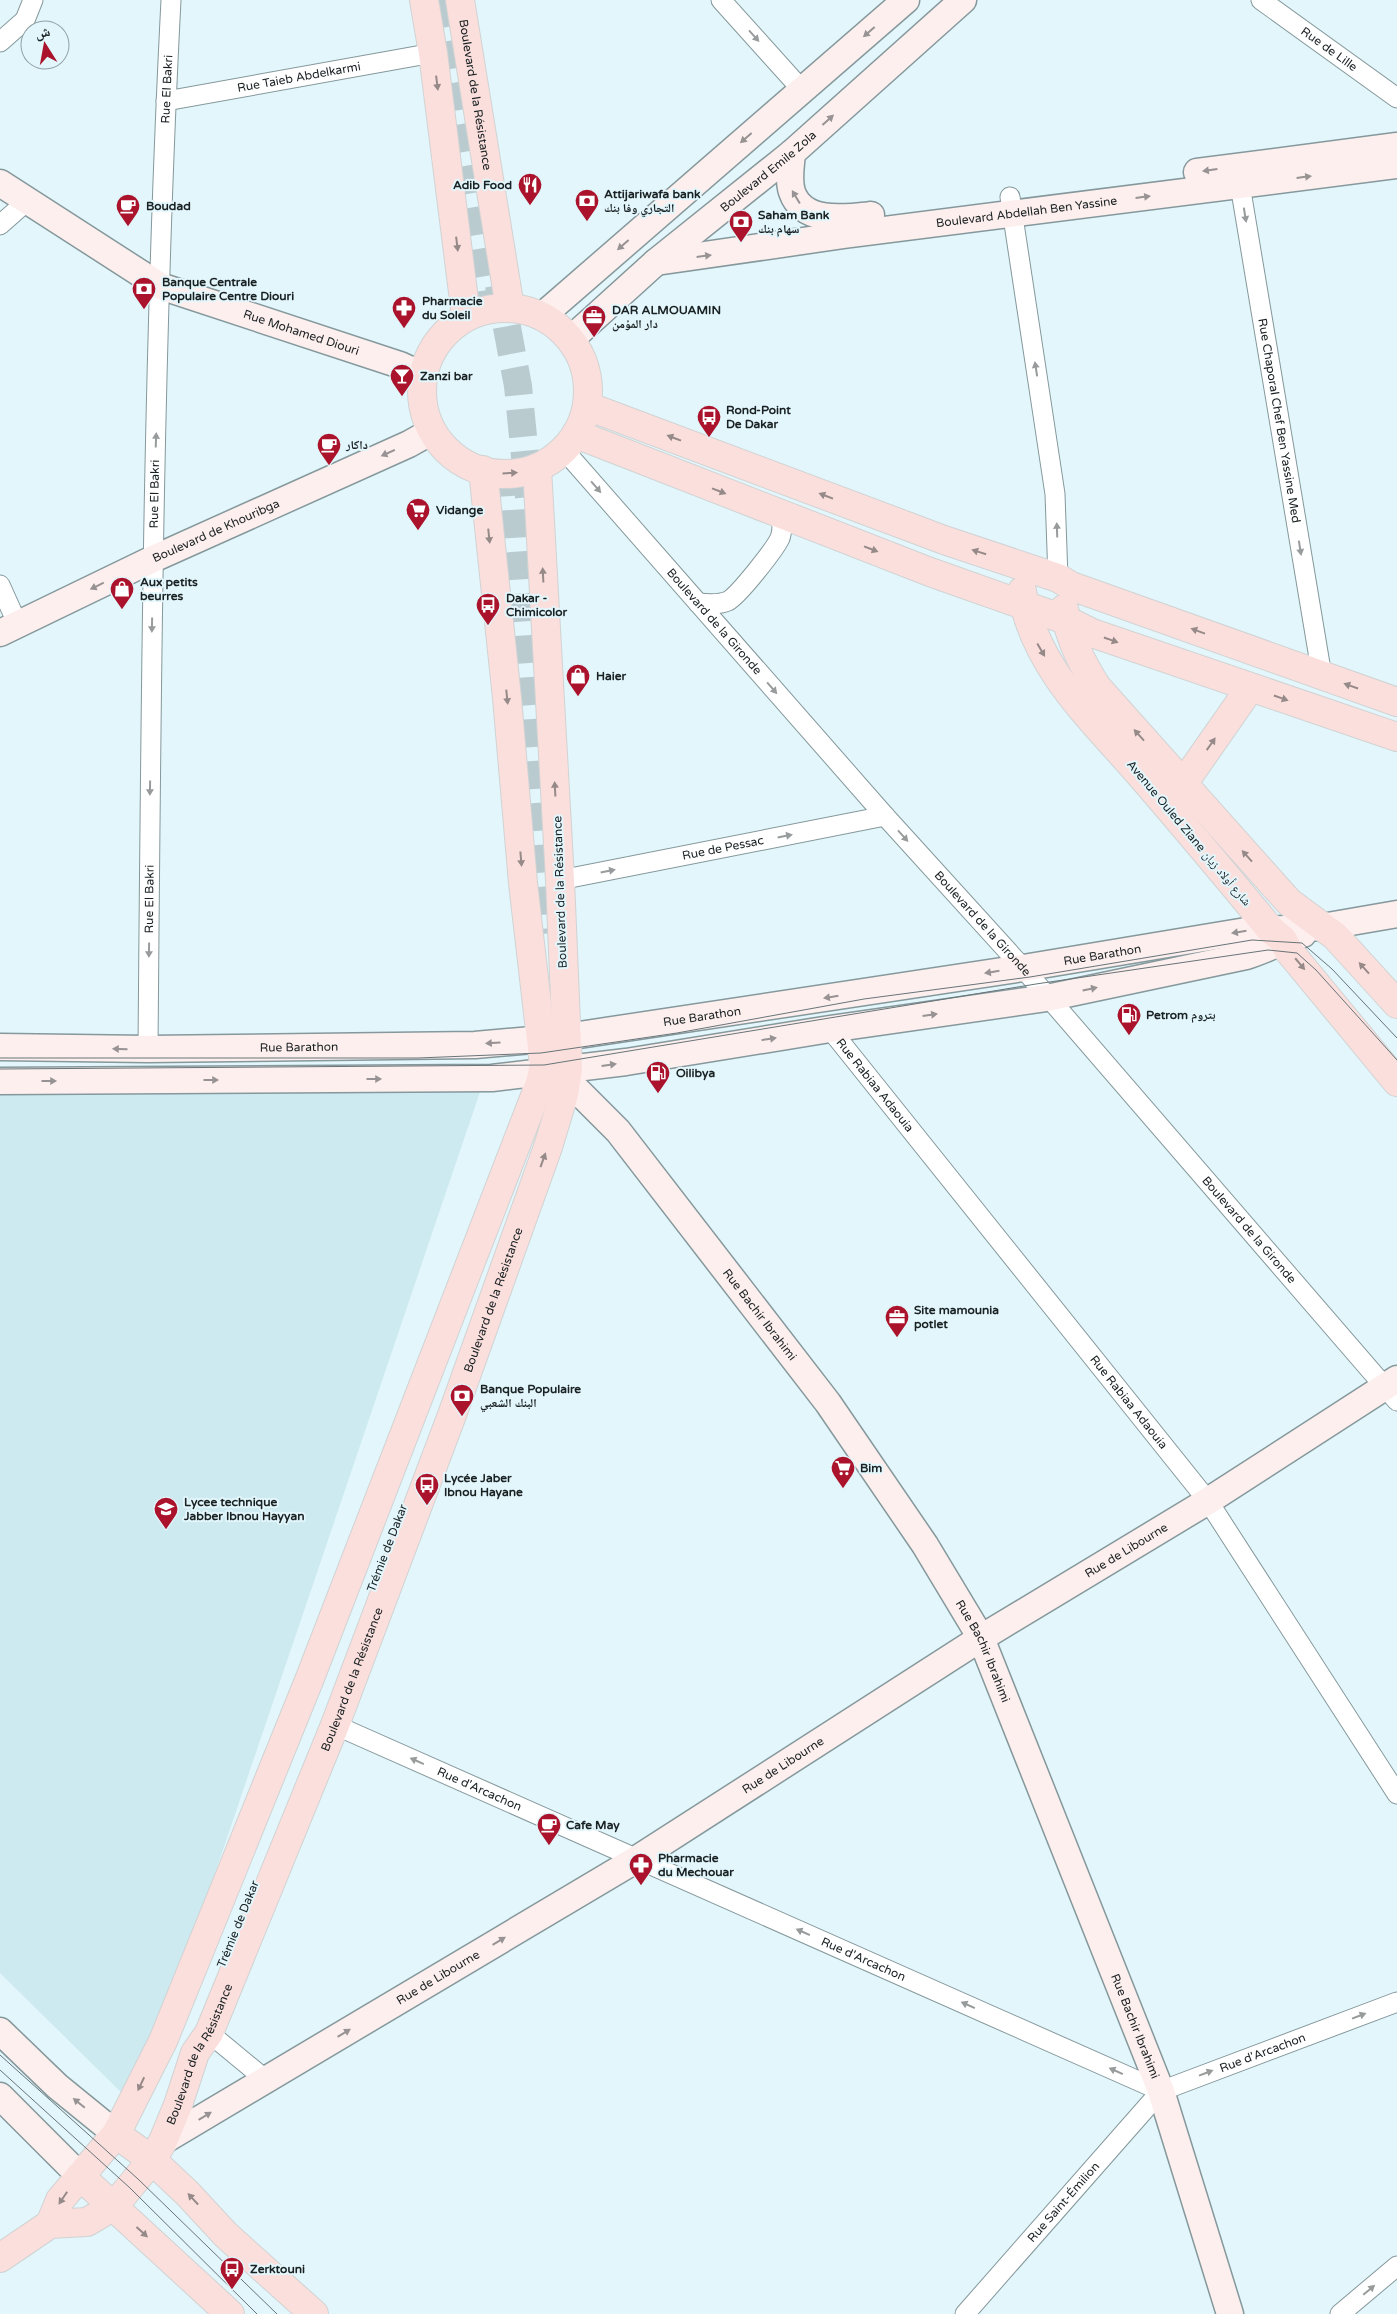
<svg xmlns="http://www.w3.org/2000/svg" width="1397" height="2314" font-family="'Varela Round','Noto Naskh Arabic',sans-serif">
  <rect width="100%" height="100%" fill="#e2f6fb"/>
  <!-- built -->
  <path fill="#cdeaf0" d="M482,1086l-330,973 -20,44 -132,-130v-885z"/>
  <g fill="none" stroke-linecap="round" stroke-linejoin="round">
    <!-- primary-tunnel -->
    <path stroke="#bacbd0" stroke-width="28" stroke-dasharray="28 14" stroke-linecap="butt" d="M439,0l52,309
      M499,285l19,101 11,111
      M509,468l32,466"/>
    <defs>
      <g id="street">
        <path d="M721,0l81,90"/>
        <path id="s1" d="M1261,0l136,98"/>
        <path d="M0,42l25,-22 8,-20"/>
        <path id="s2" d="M166,101l267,-48"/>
        <path id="s3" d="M1238,173l84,503"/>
        <path d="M1010,197l45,297 3,84"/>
        <path d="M0,225l26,-23"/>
        <path id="s4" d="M564,450l321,366 138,152 374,433"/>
        <path d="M0,585l18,40"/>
        <path d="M698,603c11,1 21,2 30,-2 11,-6 47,-52 52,-63 3,-8 2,-15 2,-23"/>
        <path id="s5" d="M560,880l325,-64"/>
        <path id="s6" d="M830,1029l378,472 189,293"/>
        <path id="s7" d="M148,1049c3,-350 5,-700 23,-1049"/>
        <path id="s8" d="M335,1725l826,366 236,-89"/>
        <path d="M209,2033l57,47"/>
        <path id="s9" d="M965,2314l196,-223"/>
        <path d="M1340,2314l57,-48"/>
      </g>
      <g id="secondary">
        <path d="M792,153c-1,12 -4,27 0,39 11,32 53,26 79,23"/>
        <path d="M1197,172l200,-26"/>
        <path id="s10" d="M0,183l160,103 240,79 22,10"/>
        <path id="s11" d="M656,262l188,-27 553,-70"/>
        <path d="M542,316l364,-316"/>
        <path id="s12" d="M571,339l85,-77 136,-109 171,-153"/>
        <path id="s13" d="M0,633l153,-74 256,-115 23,-13"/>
        <path id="s14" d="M0,1047l148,2 246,-3 81,-1 91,-8 457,-69 223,-37 76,-4 75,-13"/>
        <path id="s15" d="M567,1080l51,51 210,272 97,142 56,93 180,453 69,223"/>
        <path d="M0,1081l492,-3 134,-16 204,-33 217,-31 199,-42c20,-6 37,-16 57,-22"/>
        <path d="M0,2031l57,55 59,48"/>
        <path d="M0,2096l80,80"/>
        <path id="s16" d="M163,2141l474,-282 344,-221 227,-137 189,-122"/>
      </g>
      <g id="primary">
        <path d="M424,0l9,53 33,263"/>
        <path id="s17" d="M460,0l50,308"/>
        <circle cx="505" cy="391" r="83"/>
        <path d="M587,406l357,134 114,38 13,8 326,116"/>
        <path d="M576,434l354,138 136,48 26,13 305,104"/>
        <path d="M1022,591c11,76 73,131 121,187 43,50 85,100 127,151l13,11 5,10 109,132"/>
        <path d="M1064,609c6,30 17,53 33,78l192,215 46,34 62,68"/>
        <path d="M1183,784l67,-96"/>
        <path d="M116,2134l36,26 36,34 38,41 88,79"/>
        <path d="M80,2176l150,138"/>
        <path d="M50,2224l10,-24 56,-66 47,-93 147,-363 230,-595 4,-18 -21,-182 -16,-185 -24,-228"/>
        <path id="s18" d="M0,2258l50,-34 37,-2 27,-16 38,-46 11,-19 15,-36 17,-52 14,-20 126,-308 117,-310 96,-268 16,-53 4,-24 -8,-190 -23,-412"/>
      </g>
    </defs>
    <!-- street casing -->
    <use href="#street" stroke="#85989c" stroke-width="21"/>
    <!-- secondary casing -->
    <use href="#secondary" stroke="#85989c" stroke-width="29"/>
    <!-- primary casing -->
    <use href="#primary" stroke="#d1d3d3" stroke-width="30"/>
    <!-- street -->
    <use href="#street" stroke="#fff" stroke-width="19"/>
    <!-- secondary -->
    <use href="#secondary" stroke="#fdefee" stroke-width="26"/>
    <!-- primary -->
    <use href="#primary" stroke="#fbdfdd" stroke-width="28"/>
    <!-- tram -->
    <path stroke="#687478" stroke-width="1" d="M0,1058h418l123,-5 136,-20 187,-34 166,-22 222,-37 50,3 30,26 65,69
      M0,1069l544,-4 492,-81 232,-34 29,3 19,17 81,90
      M0,2055l138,124 139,135
      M0,2070l130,118 127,126"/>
  </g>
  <!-- one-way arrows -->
  <defs><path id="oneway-solid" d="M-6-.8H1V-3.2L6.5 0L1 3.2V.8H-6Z" transform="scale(1.25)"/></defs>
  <g fill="#979293">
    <use href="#oneway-solid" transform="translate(869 32) rotate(139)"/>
    <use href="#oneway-solid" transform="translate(828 120) rotate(-42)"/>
    <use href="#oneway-solid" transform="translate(746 138) rotate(139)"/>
    <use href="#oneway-solid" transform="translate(1210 170) rotate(172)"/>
    <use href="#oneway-solid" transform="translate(1304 177) rotate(-7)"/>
    <use href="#oneway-solid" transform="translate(796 197) rotate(-121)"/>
    <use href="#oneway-solid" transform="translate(1143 197) rotate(-7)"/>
    <use href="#oneway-solid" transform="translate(623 245) rotate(139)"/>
    <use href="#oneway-solid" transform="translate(704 256) rotate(-7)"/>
    <use href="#oneway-solid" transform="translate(388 453) rotate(156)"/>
    <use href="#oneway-solid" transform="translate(97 586) rotate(154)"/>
    <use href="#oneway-solid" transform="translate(1239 932) rotate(171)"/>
    <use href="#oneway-solid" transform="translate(992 972) rotate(171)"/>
    <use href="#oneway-solid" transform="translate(1090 989) rotate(-12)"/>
    <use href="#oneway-solid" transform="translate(831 997) rotate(171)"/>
    <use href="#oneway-solid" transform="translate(930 1015) rotate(-8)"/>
    <use href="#oneway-solid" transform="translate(769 1039) rotate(-9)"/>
    <use href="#oneway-solid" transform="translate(493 1043) rotate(176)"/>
    <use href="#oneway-solid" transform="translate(120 1049) rotate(-179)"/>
    <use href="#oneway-solid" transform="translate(609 1065) rotate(-8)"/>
    <use href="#oneway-solid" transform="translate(374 1079)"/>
    <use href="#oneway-solid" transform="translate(211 1080)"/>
    <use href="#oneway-solid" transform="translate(49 1081)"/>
    <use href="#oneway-solid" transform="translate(499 1941) rotate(-31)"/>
    <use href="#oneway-solid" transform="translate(344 2033) rotate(-31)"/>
    <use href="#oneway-solid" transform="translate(79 2103) rotate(-141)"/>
    <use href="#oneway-solid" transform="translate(205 2116) rotate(-31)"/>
  </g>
  <g fill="#989b9c">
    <use href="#oneway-solid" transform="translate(754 36) rotate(48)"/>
    <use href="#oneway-solid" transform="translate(1245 215) rotate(81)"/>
    <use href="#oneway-solid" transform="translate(1036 369) rotate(-99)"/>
    <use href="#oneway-solid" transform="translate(156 440) rotate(-88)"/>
    <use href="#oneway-solid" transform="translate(596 487) rotate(49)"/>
    <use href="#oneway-solid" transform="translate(1057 530) rotate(-92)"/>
    <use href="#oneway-solid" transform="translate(1300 548) rotate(81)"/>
    <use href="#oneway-solid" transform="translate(152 625) rotate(91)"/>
    <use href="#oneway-solid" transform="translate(772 688) rotate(49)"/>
    <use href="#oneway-solid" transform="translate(150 788) rotate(91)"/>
    <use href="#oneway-solid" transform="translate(785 836) rotate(-11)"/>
    <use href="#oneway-solid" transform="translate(903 836) rotate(48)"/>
    <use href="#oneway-solid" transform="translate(608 871) rotate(-11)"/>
    <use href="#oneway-solid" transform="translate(149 950) rotate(91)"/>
    <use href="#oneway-solid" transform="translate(417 1761) rotate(-156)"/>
    <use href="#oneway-solid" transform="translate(803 1932) rotate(-156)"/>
    <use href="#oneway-solid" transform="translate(968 2005) rotate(-156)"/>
    <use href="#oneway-solid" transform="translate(1359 2016) rotate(-21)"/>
    <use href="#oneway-solid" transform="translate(1116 2071) rotate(-156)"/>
    <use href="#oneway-solid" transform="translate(1206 2073) rotate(-21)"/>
    <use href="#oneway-solid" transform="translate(1369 2290) rotate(-40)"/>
  </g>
  <g fill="#968a89">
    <use href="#oneway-solid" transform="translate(437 83) rotate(83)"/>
    <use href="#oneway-solid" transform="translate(457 244) rotate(83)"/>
    <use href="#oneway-solid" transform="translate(674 438) rotate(-159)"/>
    <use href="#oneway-solid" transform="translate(510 473) rotate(-3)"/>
    <use href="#oneway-solid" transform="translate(719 491) rotate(21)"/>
    <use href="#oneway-solid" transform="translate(826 496) rotate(-159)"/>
    <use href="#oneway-solid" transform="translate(489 536) rotate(84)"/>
    <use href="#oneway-solid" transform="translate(871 549) rotate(21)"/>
    <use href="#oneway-solid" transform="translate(979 552) rotate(-162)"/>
    <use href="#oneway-solid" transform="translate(543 575) rotate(-93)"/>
    <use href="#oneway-solid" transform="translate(1198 631) rotate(-160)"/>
    <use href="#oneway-solid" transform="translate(1111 640) rotate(19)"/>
    <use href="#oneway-solid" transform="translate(1041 650) rotate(60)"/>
    <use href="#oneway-solid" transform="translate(1351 686) rotate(-161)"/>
    <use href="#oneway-solid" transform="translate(507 697) rotate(84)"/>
    <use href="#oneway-solid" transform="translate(1281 698) rotate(19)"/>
    <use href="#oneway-solid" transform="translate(1139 735) rotate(-132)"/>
    <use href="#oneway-solid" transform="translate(1211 744) rotate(-55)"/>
    <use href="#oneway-solid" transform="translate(555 789) rotate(-93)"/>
    <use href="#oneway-solid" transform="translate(1247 856) rotate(-132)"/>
    <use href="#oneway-solid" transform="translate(521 859) rotate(85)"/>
    <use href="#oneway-solid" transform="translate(1300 964) rotate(50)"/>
    <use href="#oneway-solid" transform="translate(1364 968) rotate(-132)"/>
    <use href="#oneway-solid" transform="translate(543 1160) rotate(-70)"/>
    <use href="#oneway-solid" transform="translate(141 2084) rotate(115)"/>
    <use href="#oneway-solid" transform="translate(63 2198) rotate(124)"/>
    <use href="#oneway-solid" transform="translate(193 2199) rotate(-133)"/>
    <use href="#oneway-solid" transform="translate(142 2232) rotate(42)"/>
  </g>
  <!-- icons -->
  <defs>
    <symbol id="restaurant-pin" viewBox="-11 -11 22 30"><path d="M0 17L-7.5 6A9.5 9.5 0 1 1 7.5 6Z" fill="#aa132b" stroke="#e2f6fb"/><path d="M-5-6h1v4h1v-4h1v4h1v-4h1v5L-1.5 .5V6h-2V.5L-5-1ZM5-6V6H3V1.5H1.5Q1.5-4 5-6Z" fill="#fff"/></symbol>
    <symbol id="bank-pin" viewBox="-11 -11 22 30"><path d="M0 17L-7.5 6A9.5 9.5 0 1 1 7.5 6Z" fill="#aa132b" stroke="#e2f6fb"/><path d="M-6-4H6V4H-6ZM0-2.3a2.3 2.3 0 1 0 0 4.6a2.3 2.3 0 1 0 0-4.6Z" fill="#fff"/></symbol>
    <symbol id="cafe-pin" viewBox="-11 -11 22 30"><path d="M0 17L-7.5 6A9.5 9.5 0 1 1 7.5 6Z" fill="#aa132b" stroke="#e2f6fb"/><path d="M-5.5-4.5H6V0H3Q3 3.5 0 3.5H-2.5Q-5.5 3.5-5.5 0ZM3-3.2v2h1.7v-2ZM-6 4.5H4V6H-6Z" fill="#fff"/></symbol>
    <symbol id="pharmacy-pin" viewBox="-11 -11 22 30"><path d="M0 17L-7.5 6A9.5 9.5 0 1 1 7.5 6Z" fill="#aa132b" stroke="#e2f6fb"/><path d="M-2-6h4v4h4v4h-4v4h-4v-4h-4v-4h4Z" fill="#fff"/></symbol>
    <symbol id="office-pin" viewBox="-11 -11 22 30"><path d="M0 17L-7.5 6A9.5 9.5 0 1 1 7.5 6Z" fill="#aa132b" stroke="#e2f6fb"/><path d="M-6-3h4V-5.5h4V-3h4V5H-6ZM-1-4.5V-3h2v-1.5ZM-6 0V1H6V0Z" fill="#fff"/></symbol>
    <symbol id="bar-pin" viewBox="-11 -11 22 30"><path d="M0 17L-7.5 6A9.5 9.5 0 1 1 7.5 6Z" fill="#aa132b" stroke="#e2f6fb"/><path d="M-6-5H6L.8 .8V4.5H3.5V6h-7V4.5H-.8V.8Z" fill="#fff"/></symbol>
    <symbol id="bus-pin" viewBox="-11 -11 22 30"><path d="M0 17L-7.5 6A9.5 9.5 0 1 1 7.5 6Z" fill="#aa132b" stroke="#e2f6fb"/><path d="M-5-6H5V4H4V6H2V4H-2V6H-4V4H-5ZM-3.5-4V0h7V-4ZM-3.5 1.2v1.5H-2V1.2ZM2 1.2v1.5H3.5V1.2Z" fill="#fff"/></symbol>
    <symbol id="supermarket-pin" viewBox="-11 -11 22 30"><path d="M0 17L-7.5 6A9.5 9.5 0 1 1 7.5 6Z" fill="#aa132b" stroke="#e2f6fb"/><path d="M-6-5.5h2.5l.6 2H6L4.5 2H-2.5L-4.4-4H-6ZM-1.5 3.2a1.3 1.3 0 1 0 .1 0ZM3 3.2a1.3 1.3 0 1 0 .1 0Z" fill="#fff"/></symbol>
    <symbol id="shop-pin" viewBox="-11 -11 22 30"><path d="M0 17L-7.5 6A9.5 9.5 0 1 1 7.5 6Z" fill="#aa132b" stroke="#e2f6fb"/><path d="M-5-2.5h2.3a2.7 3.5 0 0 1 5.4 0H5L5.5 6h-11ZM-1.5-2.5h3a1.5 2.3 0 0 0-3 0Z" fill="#fff"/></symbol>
    <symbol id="fuel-pin" viewBox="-11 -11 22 30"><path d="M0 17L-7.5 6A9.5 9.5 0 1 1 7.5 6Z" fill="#aa132b" stroke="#e2f6fb"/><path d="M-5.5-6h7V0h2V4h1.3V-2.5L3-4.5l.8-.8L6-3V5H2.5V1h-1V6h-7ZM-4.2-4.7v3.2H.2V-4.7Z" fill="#fff"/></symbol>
    <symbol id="university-pin" viewBox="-11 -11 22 30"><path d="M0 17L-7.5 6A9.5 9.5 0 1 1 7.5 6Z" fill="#aa132b" stroke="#e2f6fb"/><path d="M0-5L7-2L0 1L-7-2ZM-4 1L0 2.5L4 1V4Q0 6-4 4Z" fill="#fff"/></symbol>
  </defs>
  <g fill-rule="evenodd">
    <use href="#restaurant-pin" x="516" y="171" width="28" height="38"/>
    <use href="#bank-pin" x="573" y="187" width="28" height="38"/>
    <use href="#cafe-pin" x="114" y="192" width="28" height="38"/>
    <use href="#bank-pin" x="727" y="208" width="28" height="38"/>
    <use href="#bank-pin" x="130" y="275" width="28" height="38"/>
    <use href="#pharmacy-pin" x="390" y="294" width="28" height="38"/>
    <use href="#office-pin" x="580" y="303" width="28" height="38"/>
    <use href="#bar-pin" x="388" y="362" width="28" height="38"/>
    <use href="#bus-pin" x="695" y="403" width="28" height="38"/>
    <use href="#cafe-pin" x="315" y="431" width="28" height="38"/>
    <use href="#supermarket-pin" x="404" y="496" width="28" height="38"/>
    <use href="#shop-pin" x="108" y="575" width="28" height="38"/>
    <use href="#bus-pin" x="474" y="591" width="28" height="38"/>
    <use href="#shop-pin" x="564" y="662" width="28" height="38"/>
    <use href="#fuel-pin" x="1115" y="1001" width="28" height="38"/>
    <use href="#fuel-pin" x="644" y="1059" width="28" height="38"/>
    <use href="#office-pin" x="883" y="1303" width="28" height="38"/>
    <use href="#bank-pin" x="448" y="1382" width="28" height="38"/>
    <use href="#supermarket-pin" x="829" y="1454" width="28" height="38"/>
    <use href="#bus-pin" x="413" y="1471" width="28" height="38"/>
    <use href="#university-pin" x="152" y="1495" width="28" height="38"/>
    <use href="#cafe-pin" x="535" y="1811" width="28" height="38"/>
    <use href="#pharmacy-pin" x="627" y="1851" width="28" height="38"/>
    <use href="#bus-pin" x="218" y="2255" width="28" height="38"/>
  </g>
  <g text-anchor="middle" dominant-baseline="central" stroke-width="4" stroke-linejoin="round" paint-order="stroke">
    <!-- street labels -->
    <g font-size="12" fill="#1a2123" stroke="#e2f6fb">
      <text stroke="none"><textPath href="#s1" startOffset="84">Rue de Lille</textPath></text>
      <text stroke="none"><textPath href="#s2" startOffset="135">Rue Taieb Abdelkarmi</textPath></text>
      <text stroke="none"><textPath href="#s7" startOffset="960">Rue El Bakri</textPath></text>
      <text stroke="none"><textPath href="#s17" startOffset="96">Boulevard de la Résistance</textPath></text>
      <text stroke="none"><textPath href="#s12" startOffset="259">Boulevard Emile Zola</textPath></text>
      <text stroke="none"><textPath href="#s11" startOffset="374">Boulevard Abdellah Ben Yassine</textPath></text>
      <text stroke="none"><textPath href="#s10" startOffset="339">Rue Mohamed Diouri</textPath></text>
      <text stroke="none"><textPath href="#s3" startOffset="251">Rue Chaporal Chef Ben Yassine Med</textPath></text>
      <text stroke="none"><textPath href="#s7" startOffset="555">Rue El Bakri</textPath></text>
      <text stroke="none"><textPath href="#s13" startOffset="239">Boulevard de Khouribga</textPath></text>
      <text stroke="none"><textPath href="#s4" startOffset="228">Boulevard de la Gironde</textPath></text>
      <text transform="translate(1189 833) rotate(50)">Avenue Ouled Ziane شارع أولاد زيان</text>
      <text stroke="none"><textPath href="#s5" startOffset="166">Rue de Pessac</textPath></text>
      <text transform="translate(560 892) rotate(-92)">Boulevard de la Résistance</text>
      <text stroke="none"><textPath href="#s7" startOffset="150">Rue El Bakri</textPath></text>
      <text stroke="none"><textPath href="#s4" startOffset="632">Boulevard de la Gironde</textPath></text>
      <text stroke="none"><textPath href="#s14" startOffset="1109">Rue Barathon</textPath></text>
      <text stroke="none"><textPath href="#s14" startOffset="704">Rue Barathon</textPath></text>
      <text stroke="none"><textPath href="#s14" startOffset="299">Rue Barathon</textPath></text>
      <text stroke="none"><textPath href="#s6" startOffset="72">Rue Rabiaa Adaouia</textPath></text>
      <text stroke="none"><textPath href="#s4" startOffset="1038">Boulevard de la Gironde</textPath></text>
      <text stroke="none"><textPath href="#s18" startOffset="1115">Boulevard de la Résistance</textPath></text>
      <text stroke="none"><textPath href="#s15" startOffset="304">Rue Bachir Ibrahimi</textPath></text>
      <text stroke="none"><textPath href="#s6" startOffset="478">Rue Rabiaa Adaouia</textPath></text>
      <text transform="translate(387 1548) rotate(-69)">Trémie de Dakar</text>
      <text stroke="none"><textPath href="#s16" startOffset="1130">Rue de Libourne</textPath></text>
      <text stroke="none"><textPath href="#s15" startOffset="709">Rue Bachir Ibrahimi</textPath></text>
      <text stroke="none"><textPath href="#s18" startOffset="710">Boulevard de la Résistance</textPath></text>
      <text stroke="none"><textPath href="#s16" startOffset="725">Rue de Libourne</textPath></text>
      <text stroke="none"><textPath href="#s8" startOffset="158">Rue d'Arcachon</textPath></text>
      <text transform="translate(238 1924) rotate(-68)">Trémie de Dakar</text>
      <text stroke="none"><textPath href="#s8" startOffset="578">Rue d'Arcachon</textPath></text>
      <text stroke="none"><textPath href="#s16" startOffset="320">Rue de Libourne</textPath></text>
      <text stroke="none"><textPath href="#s15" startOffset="1114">Rue Bachir Ibrahimi</textPath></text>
      <text stroke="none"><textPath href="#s8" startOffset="1012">Rue d'Arcachon</textPath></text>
      <text stroke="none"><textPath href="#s18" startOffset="305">Boulevard de la Résistance</textPath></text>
      <text stroke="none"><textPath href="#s9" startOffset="149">Rue Saint-Émilion</textPath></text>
    </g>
    <!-- poi labels -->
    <g font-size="12" font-weight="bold" fill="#1a2123" stroke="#e2f6fb" text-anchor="start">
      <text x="512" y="185" text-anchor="end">Adib Food</text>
      <text x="604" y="194">Attijariwafa bank<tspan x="604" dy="14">التجاري وفا بنك</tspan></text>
      <text x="146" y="206">Boudad</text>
      <text x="758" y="215">Saham Bank<tspan x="758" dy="14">سهام بنك</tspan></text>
      <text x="162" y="282">Banque Centrale<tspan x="162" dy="14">Populaire Centre Diouri</tspan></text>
      <text x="422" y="301">Pharmacie<tspan x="422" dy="14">du Soleil</tspan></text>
      <text x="612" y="310">DAR ALMOUAMIN<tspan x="612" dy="14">دار المؤمن</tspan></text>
      <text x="420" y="376">Zanzi bar</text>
      <text x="726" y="410">Rond-Point<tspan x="726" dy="14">De Dakar</tspan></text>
      <text x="346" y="445">داكار</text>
      <text x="436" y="510">Vidange</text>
      <text x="140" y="582">Aux petits<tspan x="140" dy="14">beurres</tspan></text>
      <text x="506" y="598">Dakar -<tspan x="506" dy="14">Chimicolor</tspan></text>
      <text x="596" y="676">Haier</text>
      <text x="1146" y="1015">Petrom بتروم</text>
      <text x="676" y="1073">Oilibya</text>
      <text x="914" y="1310">Site mamounia<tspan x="914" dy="14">potlet</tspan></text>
      <text x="480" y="1389">Banque Populaire<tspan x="480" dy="14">البنك الشعبي</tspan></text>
      <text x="860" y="1468">Bim</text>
      <text x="444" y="1478">Lycée Jaber<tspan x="444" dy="14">Ibnou Hayane</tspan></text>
      <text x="184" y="1502">Lycee technique<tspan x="184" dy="14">Jabber Ibnou Hayyan</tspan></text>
      <text x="566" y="1825">Cafe May</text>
      <text x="658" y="1858">Pharmacie<tspan x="658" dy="14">du Mechouar</tspan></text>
      <text x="250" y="2269">Zerktouni</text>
    </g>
  </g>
  <!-- north arrow -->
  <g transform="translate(45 45) rotate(349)"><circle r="24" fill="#e2f6fb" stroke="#92a1a5"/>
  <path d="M0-4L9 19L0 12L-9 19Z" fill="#aa132b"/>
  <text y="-8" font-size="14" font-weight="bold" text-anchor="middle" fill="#1a2123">ش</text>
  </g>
</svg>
